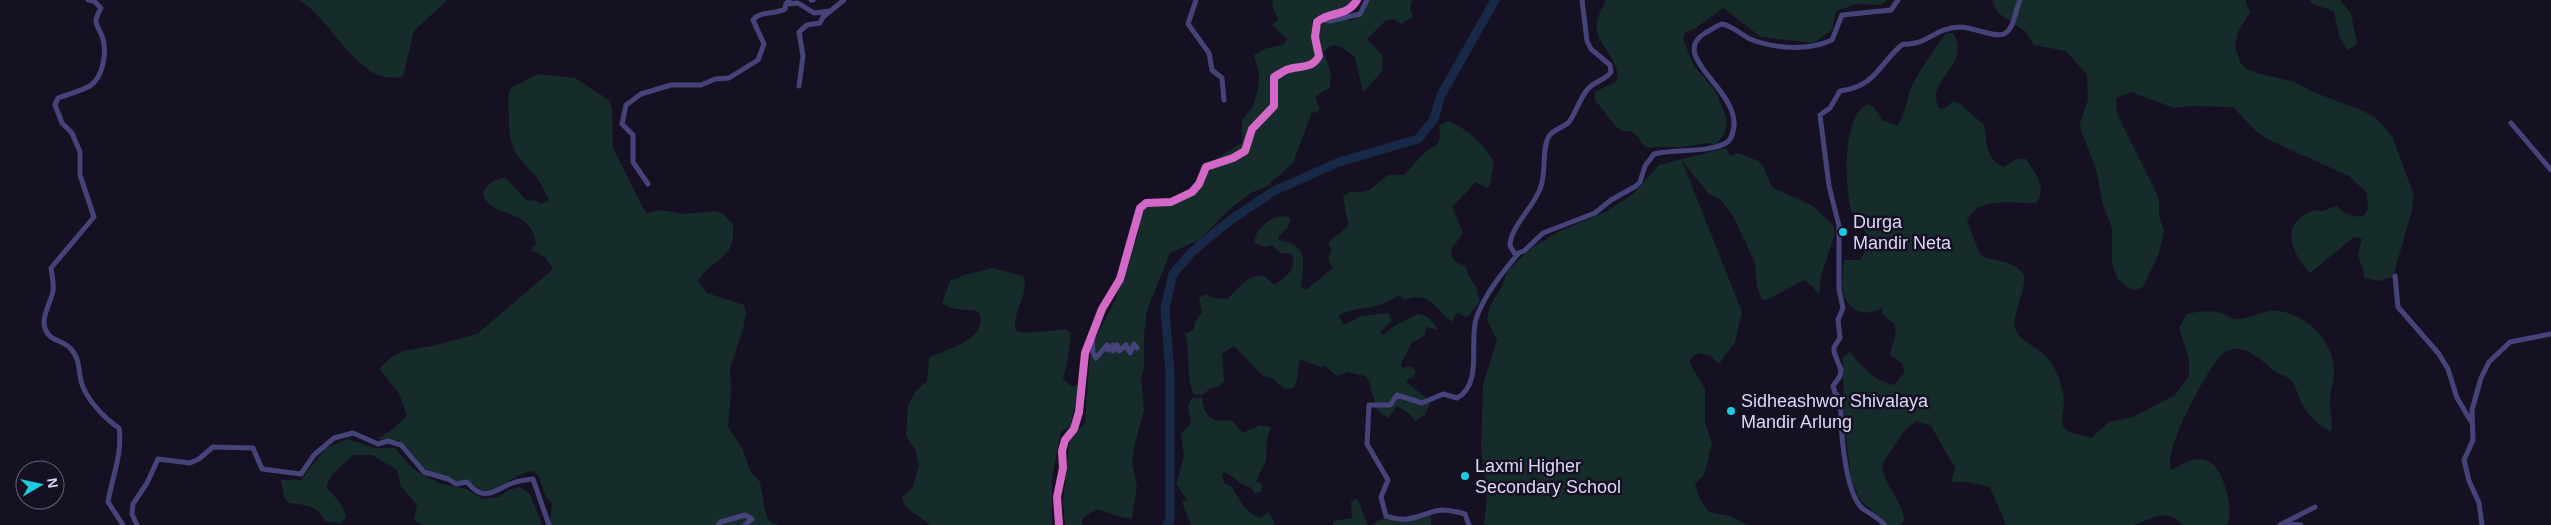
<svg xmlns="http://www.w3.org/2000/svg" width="2551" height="525" font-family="Arial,sans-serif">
  <rect width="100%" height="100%" fill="#151122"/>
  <!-- green -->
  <path fill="#152c2b" d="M299,0h148l-33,31 -11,45c-42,14 -72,-58 -104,-76z
    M1273,0h81c-15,13 -28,10 -42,21l1,17c7,-14 12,-18 26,-22l11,5 12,-6 6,-15h44l-2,9 3,8 -12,7 -7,-5 -8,1 -19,19 16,17 -1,15 -19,22 -8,-36c-10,-7 -22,-20 -31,-4l7,20 -1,14 -15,10 5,11 -3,5 -5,-1 -19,51 -26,23 -16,7 -20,15 -32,32 -29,13 -23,57 -3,26v33l-3,8 3,33 -9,33 -3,21 5,22 -5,32h-8l-28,-9 -13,9 -1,7h-17l-2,-22 6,-58 2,-7 14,-15 4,-58 5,-25 22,-41 4,-20 18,-45v-12l7,-14c23,-11 55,-5 62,-35l14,-9 2,-4 -7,-1 26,-16v-23l10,-12 6,-18 1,-16 -5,-19 13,-7 16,-3 4,-6 -15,-14 6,-6 -6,-13z
    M1606,0h281l-6,5 -24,-1 -21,7 -4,19 -18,13 -53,-6 -38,-29 -30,22 -7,2 -3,7 11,27 21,24 12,29 -2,14 -9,12c-12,-5 -24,2 -37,2 -12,0 -19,-1 -33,1l-9,-12 -7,-5h-8l-6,-4 -21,-27v-8l22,-11c4,-24 -24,-36 -20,-59 1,-7 6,-15 9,-22z
    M1992,0h253l5,12 -12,20 -3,14 5,16 5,6 15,6 32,7 21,11 48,18 14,7 17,19 22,59 -2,15 -19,67 -14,4 -14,-3 -7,-24 4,-15 -8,-2 -44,36c-14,-14 -30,-43 -7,-57 3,-2 8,-5 11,-6 1,0 6,1 8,1 4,-1 10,-4 15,-5 7,8 16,12 27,10l4,-7 -1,-16 -18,-17 -80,-36 -13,-9 -23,-24 -44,-1 -15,2 -43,-16 -15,6 1,16 40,80 2,7v15l5,14 -5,23 -16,34 -7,3 -8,-2 -11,-10 -5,-16v-34l-9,-23 -7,-36 -15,-39 -1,-8 8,-22 -1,-25 -21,-24 -32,-6 -9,-14 -27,-18z
    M2309,0h31l11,13 6,31 -10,6 -8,-14 -5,-25 -22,-7z
    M1946,33h7c21,33 -32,48 -13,76l7,-2 6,-6 7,3 24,21c4,18 0,32 19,42l14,-8h9c9,14 22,28 10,44 -21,1 -60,-8 -69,19 4,6 11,31 15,34 9,5 32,4 41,18 6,8 -11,40 -8,54 2,12 28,21 37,36 7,11 12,27 12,40 -1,8 -3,14 -1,22l6,6 22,6 18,-16 24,-5 42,-22 14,-19v-17l-10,-31 8,-14c10,-3 25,-4 34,-1 5,2 9,5 14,6 15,2 29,-11 44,-8 29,4 55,31 55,60 0,11 -4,20 -4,30 -1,11 4,20 1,30 -12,-4 -25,-18 -30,-29 -3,-7 -5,-15 -9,-21 -4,-5 -12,-6 -17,-10 -16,-12 -33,-32 -53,-17 -16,17 -58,94 -51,116 11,-5 21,-13 34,-10 18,3 30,50 22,65h-45c-14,-18 -31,-6 -48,0h-128l-16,-38 -23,-5h-16l4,-14 -24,-42 -15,-5 -12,10 -22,33c1,21 21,36 22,57l-4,4h-11l-29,-25 -9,-22 -7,-57 -1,-64 7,-5c11,14 26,30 44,33l10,-12 -1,-9 -13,-9c2,-13 7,-16 5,-31l-13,-10 1,-7c-10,5 -16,8 -26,3 -20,-9 -14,-32 -13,-50h16c5,-6 7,-13 7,-22 0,-10 -11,-16 -15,-26 -8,-24 -10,-95 15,-108l7,3 8,13 15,6c9,-12 9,-27 15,-40 9,-18 22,-36 34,-53z
    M538,74l37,4 34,22 3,8 1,40 33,65 15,-3 23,4 30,-3 8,2 11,11c3,38 -20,32 -35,57l9,12 37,12 2,8 -3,16 -13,39 1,25 -3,34 14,21 8,23 10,11 6,33 4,7 8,3h-228l2,-22c-13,-10 -6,-24 -19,-32 -21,3 -32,20 -51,22l-12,-11 -15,-1 -33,-13 -23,-28 -22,-1c9,-4 25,-17 30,-24l-8,-22 -20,-24 11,-11 13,-7 29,-5 45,-12 76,-65 -8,-12 -14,-7 5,-6c-4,-38 -45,-24 -53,-50 4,-10 12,-16 23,-16l21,23 8,-1 7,4 7,-4c-5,-8 -9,-20 -16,-27 -21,-21 -24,-29 -24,-58 -1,-10 -2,-18 2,-27z
    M1448,121c19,8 35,22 46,41l-4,23 -3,3 -11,-6 -24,25 11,26 -11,15 -1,7 5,7 10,5 2,8 9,13 2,12h2l-12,16 -4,1 -6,-4 -4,2 -3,7c-17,-13 -20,-30 -47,-23l-7,-4c-21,17 -38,9 -60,21l6,9 17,-9 27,-3 4,7 -12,13 3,2 13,-10 21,-11c9,-1 17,8 21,16l-12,-3 -1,8 -13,8 -11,21 1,4 8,-2 6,5 -2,6 -8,3 1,3 24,18 -6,14 -10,6 -6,-8 -12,-7 -9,12 -11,-8c-1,-10 -7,-18 -7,-28l-5,-6 -17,-4 -11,4 -12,-10 -4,1 -21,-8c-4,11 1,17 -7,29l-8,1 -12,-10 -11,-4 -28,-29 -12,8 2,27 -6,6 -7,1 -9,7 -8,-1c-9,-17 -3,-42 -9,-60l9,-4 1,-8 7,-10 -3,-14 7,-4 6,4 16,1c9,-10 21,-25 36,-23l10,9c10,-6 25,-17 17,-31l-11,-1 -8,-8 -7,2 -11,-4c0,-15 24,-34 37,-24l-4,10 -9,8v3c31,5 26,20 23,46l2,3h4l26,-21 -5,-10 3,-8 -2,-7c4,-8 16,-11 19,-19l-5,-28 6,-4h12l8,-2 19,-15h16l22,-24 11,-6 3,-7 -1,-12z
    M1726,148l4,8 8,-3c29,11 22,7 34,34l41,19 21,20 1,8 -14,41 -2,21 -6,-9 -9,-7 -38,20 -4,-1 -5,-12 -2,-24 -22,-47 -12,-16 -12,-6 -27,-33 60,151 -7,30 -16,22 -9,-8 -10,-3 -7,3 -4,6 16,27v33l7,22 -8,31 -9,9 5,15 9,13 20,4 19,9h-264l3,-29 -6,-47 2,-64 14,-45 -10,-20 3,-14 12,-20 5,-14 23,-23 26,-16 51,-22 26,-17 26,-29z
    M993,268l30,8c8,18 -13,37 -7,55 6,4 41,-1 50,-2l5,5 -4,29 -4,16 8,7h8l-9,41 -9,4 -9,47v47h-123c-9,-12 -24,-11 -27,-28l11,-10 6,-22 -4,-16 -9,-13 2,-30 8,-15 11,-10 2,-23c18,-9 61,-19 50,-46 -13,-4 -25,0 -37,-9l8,-22 14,-6z
    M1192,398h10c1,9 4,20 14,22 6,2 11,-1 17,1l9,12 18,-8 11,2 -4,11 -1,23 -10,20 6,3 -1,8 -6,1 -5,-6c-13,-3 -15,-11 -26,-15l-2,3 2,8 7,3c8,12 14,28 30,32l6,-5 3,1 6,11h-85l-9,-23 5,-2 -11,-16 8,-27 -3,-23 10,-11 -3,-17z
    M348,439l26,9h21l18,21 26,14 27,6 17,10 16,-2 10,-7 11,-3 10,7 12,31h-119l-9,-5 3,-15 -16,-19 -4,-16 -25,-15h-19l-22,21 -5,11c9,10 18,18 20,31l-6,5 -15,-2c-8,-16 -19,-16 -36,-18l-5,-6 -3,-17h20l25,-32z
    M1357,498l11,27h-35v-4l19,-3 -1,-16z
    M1424,513l7,2v10h-59l19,-11 6,4z"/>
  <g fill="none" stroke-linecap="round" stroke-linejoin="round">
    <!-- river -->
    <path stroke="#172947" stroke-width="9" d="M1167,525l3,-5v-146l-5,-66 8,-34 19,-22 37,-31 45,-30 65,-29 79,-23 16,-20 7,-24 54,-95"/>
    <!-- minor -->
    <path stroke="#46437b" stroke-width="5" d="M88,0l6,1 7,7c-10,18 -3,15 2,31 4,14 0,38 -13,47 -9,5 -22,8 -32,12l-3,7 7,18 10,10 8,19v23l14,42 -43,51c1,7 3,16 2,23 -2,11 -12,26 -8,37 3,13 19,12 26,21 9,10 7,19 10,32 4,17 23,37 38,47 4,25 -7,49 -11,74l15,23
      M789,0l-3,4 12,-1 16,10 16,-2
      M811,0h2
      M1196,0l-8,24 21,29 3,17 10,8 2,22
      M1582,0l5,41 4,8 19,16 1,7c-7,9 -18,10 -24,18 -7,8 -14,29 -19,33 -6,5 -14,6 -19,13 -8,13 -2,37 -9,53 -7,19 -30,38 -30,57l5,8 9,-3 19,-18 52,-20 16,-13 25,-14 4,-4 5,-16 9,-12c20,-5 54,-1 72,-11 6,-3 7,-11 8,-17 3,-38 -66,-70 -29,-93 6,-3 11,-7 17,-9 11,2 18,10 28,15 25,10 58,12 82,1l10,-25 49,-5 7,-10
      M1320,19l10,2 30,-7 7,-14
      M799,86l4,-30 -4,-24 8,-7 13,-2 3,-6 21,-17
      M2511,123l40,47
      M648,184l-15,-22v-27l-11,-11 4,-19 15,-11 30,-9h30l14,-6 14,-1 29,-18 6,-16 -11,-24c8,-10 21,-5 32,-11l1,-5
      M2395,276l3,31 41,47 9,15 9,29 15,25
      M1092,336l1,17 3,5 11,-13 1,5 5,-5v6l4,-6 2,6 7,-6 4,8 4,-9 3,4
      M2286,523l15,2
      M137,525l-5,-11 1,-10 14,-21 11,-24 32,4 9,-4 14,-12 40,1 9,21 39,5 13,-19 20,-17 19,-5 25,11 10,-3 13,4 23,27 24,7 8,5 11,-2c18,22 26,8 46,1 6,-3 14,-3 20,-4l16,46
      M718,525l3,-3 24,-7 7,4 -7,6
      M1469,525l-4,-11c-7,-2 -15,-4 -23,-4 -21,2 -30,15 -56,6l-5,-19 7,-17 -21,-36 2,-39h21l7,-10 25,8 21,-9 14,4c26,-14 12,-55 19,-79 8,-24 26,-46 42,-65
      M1885,525c-7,-7 -14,-11 -22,-16 -19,-16 -23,-85 -22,-110l-6,-6 -2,-7 7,-10 1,-6 -7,-18v-5l6,-9 -2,-18 5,-12 -4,-19v-63l-10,-40 -9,-71 10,-7 10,-17c37,-5 38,-27 63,-47 24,2 30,-16 57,-17 13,0 34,11 44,7 11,-6 11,-24 16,-34
      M2280,525l35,-18
      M2482,525l-3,-22 -10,-22 -5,-21 9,-20 -1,-30 9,-32 8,-16 21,-20 41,-8"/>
    <!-- trunk -->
    <path stroke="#d468c6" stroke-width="8" d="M1059,525l-2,-28 6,-29 -1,-17 3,-11 9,-11 5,-17 6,-59 17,-44 18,-30 20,-71 6,-5 25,-1 21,-10 7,-8 7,-17 27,-9 12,-7 7,-22 22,-23v-29c4,-2 8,-5 12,-7 12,-5 26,0 33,-14l-4,-19 2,-15c13,-11 30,-5 40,-22"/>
  </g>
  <!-- markers -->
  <g fill="#1fc9df" stroke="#151122" stroke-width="2">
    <circle cx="1843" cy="232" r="5"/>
    <circle cx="1731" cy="411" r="5"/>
    <circle cx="1465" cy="476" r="5"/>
  </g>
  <g text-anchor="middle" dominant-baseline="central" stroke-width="5" stroke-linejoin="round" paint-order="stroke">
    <!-- poi labels -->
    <g font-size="18" fill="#ddd8fa" stroke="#151122" text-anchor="start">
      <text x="1853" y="222">Durga<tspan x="1853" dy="21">Mandir Neta</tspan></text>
      <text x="1741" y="401">Sidheashwor Shivalaya<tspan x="1741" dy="21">Mandir Arlung</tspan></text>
      <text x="1475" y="466">Laxmi Higher<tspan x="1475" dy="21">Secondary School</tspan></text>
    </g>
  </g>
  <!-- north arrow -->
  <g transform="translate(40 485) rotate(81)"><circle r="24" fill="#151122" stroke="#656178"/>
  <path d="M0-4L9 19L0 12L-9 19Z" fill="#1fc9df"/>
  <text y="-8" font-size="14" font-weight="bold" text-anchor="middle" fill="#ddd8fa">N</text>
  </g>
</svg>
